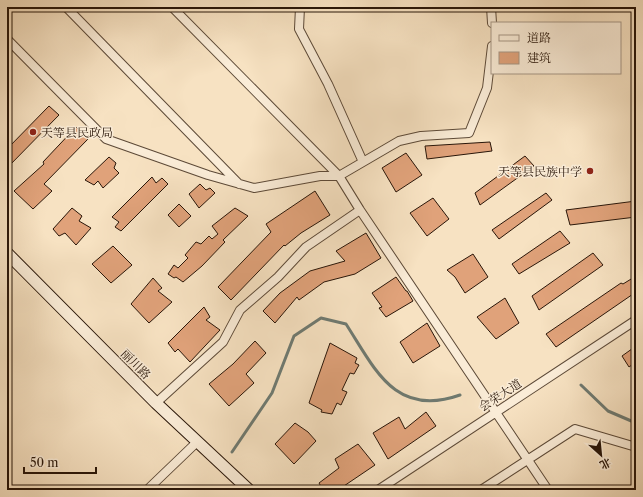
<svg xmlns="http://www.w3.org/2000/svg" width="643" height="497" font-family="'Libre Caslon Text','Noto Serif SC',serif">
  <rect width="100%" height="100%" fill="#f7e2c2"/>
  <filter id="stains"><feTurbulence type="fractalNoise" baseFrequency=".005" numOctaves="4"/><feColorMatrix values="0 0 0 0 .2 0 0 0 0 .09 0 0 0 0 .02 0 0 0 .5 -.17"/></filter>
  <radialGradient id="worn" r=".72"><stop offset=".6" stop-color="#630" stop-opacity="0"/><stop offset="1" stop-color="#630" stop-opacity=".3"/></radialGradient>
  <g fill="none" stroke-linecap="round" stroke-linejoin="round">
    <!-- stream -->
    <path stroke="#6f7a71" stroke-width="3" d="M581,385l27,26 28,12
      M232,452l40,-59 22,-57 27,-18 25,6c29,45 49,94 114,71"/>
  </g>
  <!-- building -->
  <path fill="#e0a27a" stroke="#291609" d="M49,106l10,9 -52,53v-19z
    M76,127l12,12 -44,45 8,7 -19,18 -19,-18 30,-27 -1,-2z
    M490,142l2,9 -65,8 -2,-13z
    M406,153l16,22 -26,17 -14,-24z
    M525,156l9,10 -54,39 -5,-12z
    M109,157l7,6 -2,5 5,5 -16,15 -5,-7 -4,4 -9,-5z
    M152,177l4,6 6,-5 6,6 -47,47 -6,-4 4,-5 -7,-5z
    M200,184l6,6 4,-2 5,5 -16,15 -10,-14z
    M315,191l15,24 -29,18 -16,13 -1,-1 -53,55 -13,-13 53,-55 -5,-8z
    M546,193l6,7 -53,39 -7,-9z
    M433,198l16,21 -22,17 -17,-23z
    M636,201v16l-66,8 -4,-15z
    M179,204l12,12 -12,11 -11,-12z
    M72,208l10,8 -3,5 12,7 -15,17 -11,-12 -6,3 -6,-7z
    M235,208l13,8 -25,24 2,2 -23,24 -19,16 -7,-5 -2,1 -6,-4 6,-9 4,3 10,-10 -3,-3 11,-13 5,2 8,-8 3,3 6,-5 -6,-8z
    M560,231l10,12 -51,31 -7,-10z
    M366,233l15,25 -26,16 -31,8 -25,18 -2,-3 -22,26 -12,-12 17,-18 30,-22 35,-10 -9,-10z
    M113,246l19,19 -21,18 -19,-19z
    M593,253l10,12 -64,45 -7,-14z
    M473,254l15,23 -23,16 -10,-16 -8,-7z
    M636,276v16l-80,55 -10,-13 75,-51 2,1z
    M396,277l10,14h1l6,10 -27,16 -7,-9 3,-1 -10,-14z
    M153,278l9,10 -4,3 14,11 -23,21 -18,-19z
    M505,298l14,25 -23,16 -19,-22z
    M204,307l6,10 -4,3 14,10 -30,32 -12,-13 -3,3 -7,-9z
    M427,323l13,23 -27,17 -13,-21z
    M255,341l11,12 -20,21 8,9 -25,23 -20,-22 24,-20z
    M330,343l27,15 -2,5 4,2 -5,9 -4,-1 -8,17 5,2 -6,13 -4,-2 -5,11 -11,-2 1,-2 -13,-7z
    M636,346v16l-7,5 -7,-11z
    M426,412l10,14 -48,33 -15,-26 26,-16 6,12z
    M295,423l13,9 8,9 -22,23 -19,-20z
    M358,444l17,21 -37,25h-15l-4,-7 20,-15 -4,-9z"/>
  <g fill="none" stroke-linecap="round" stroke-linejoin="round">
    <defs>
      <path id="minor" d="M66,7l173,177
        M172,7l167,169 21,34 188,280
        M300,7l-1,22 29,55 35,78
        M491,7l1,16
        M7,39l99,100 102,36 46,13 66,-12h19l60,-35 22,-5 48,-3 18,-45 5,-42
        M156,403l67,-61 17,-32 38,-33 28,-30 54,-37
        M147,490l50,-48
        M378,490l258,-170
        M481,490l94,-61 61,18"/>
      <path id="secondary" d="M7,253l149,150 93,87"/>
    </defs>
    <!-- minor casing -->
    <use href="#minor" stroke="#5c4937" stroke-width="10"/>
    <!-- secondary casing -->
    <use href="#secondary" stroke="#291609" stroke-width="13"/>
    <!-- minor -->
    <use href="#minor" stroke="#faecd7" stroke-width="8"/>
    <!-- secondary -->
    <use href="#secondary" stroke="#faecd7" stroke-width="11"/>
  </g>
  <!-- markers -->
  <g fill="#8f2418" stroke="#faecd7" stroke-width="1.5">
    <circle cx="33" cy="132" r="4"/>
    <circle cx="590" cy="171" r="4"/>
  </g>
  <g text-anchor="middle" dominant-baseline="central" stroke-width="3" stroke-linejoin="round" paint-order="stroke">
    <!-- poi labels -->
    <g font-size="12" fill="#291609" stroke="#faecd7" text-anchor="start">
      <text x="41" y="132">天等县民政局</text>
      <text x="582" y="171" text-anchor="end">天等县民族中学</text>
    </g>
    <!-- street labels -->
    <g font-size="12" fill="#291609" stroke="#faecd7">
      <text transform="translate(136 364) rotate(45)">丽川路</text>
      <text transform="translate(500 395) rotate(-33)">会荣大道</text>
    </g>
  </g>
  <!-- margin -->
  <rect width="643" height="497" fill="none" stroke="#f7e2c2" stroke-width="24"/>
  <rect x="8" y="8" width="627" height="481" fill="none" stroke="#291609" stroke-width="2"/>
  <rect x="12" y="12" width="619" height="473" fill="none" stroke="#291609"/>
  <!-- legend -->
  <rect x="491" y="22" width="130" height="52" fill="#faecd7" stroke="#a69685"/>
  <rect x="499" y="35" width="20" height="6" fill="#faecd7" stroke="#a69685"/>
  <text x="527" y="42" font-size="12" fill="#291609">道路</text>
  <rect x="499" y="52" width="20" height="12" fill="#e0a27a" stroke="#a69685"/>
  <text x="527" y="62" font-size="12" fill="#291609">建筑</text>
  <!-- north arrow -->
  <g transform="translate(601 455) rotate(153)" stroke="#faecd7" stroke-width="3" paint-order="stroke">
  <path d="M0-3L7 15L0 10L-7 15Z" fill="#291609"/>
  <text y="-6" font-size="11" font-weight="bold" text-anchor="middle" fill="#291609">北</text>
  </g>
  <!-- scale -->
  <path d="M24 467v6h72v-6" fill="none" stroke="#291609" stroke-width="2"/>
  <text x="30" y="467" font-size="12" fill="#291609" stroke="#faecd7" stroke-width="3" paint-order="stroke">50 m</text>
  <rect width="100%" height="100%" filter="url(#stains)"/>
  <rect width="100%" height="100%" fill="url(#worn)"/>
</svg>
